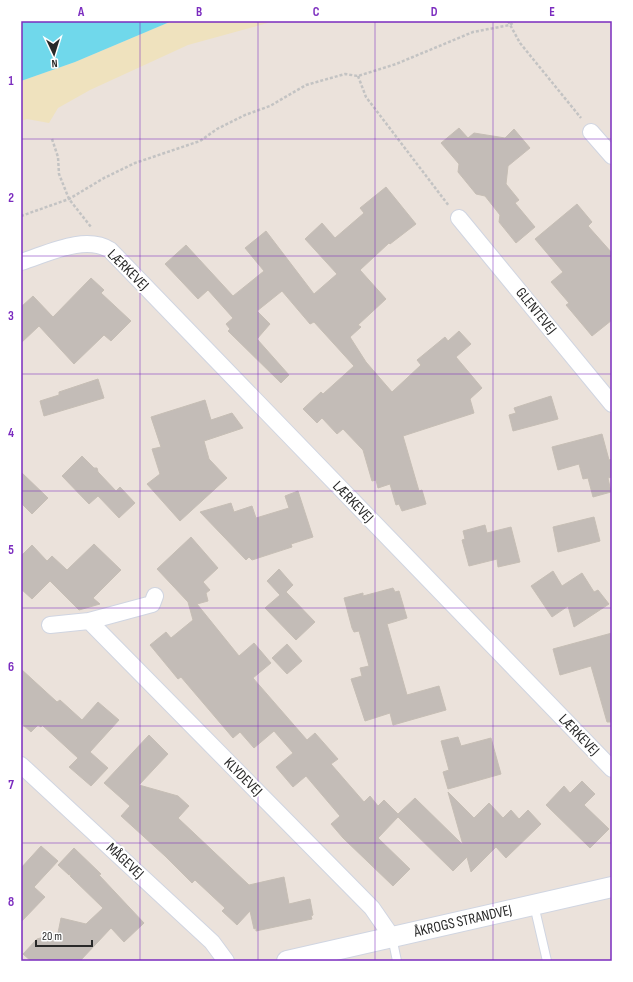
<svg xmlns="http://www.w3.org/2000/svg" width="633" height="982" font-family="'Sofia Sans Condensed',sans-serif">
  <rect width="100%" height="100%" fill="#ebe2db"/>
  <!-- sand -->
  <path fill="#efe2be" d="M172,21h103l-87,24 -98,45 -32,18 -9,15 -22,-4 -6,2v-40l54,-19z"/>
  <!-- water -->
  <path fill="#70d8eb" d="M21,21h151l-97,41 -54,19z"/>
  <!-- building -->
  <path fill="#c3bcb7" stroke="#c6beb5" d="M459,128l9,10 6,-5 31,5 9,-9 16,19 -22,18 -2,18 13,16 -4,3 20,24 -19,16 -17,-21 1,-7 -15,-19 -9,-2 -18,-22 1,-8 -18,-21z
    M386,187l30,37 -26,20 -1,-1 -29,27 26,29 -28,26 3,2 -11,10 16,25 26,30 29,-27 -4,-5 28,-23 3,4 11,-10 12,13 -15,13 26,31 -12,11 4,14 -71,23 16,55 3,-1 4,14 -24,7 -3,-7 -3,1 -6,-21 -12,4 -2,-8 -4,1 -9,-31 -20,-21 -6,5 -15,-16 -5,5 -14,-14 18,-17 2,2 31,-28 -40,-44 -4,2 -28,-33 -25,20 13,13 -13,15 32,36 -8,8 -53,-52 2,-2 -4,-5 7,-6 -25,-28 -10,9 -33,-35 21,-19 47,51 31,-25 -19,-23 21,-17 48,63 23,-20 -32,-35 17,-16 13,15 29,-25 -4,-5z
    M577,204l15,18 -4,4 24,27v67l-20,16 -26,-31 3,-2 -18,-21 12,-10 -28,-33z
    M91,278l13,12 -3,3 30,28 -20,20 -7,-6 -30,29 -35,-38 -18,17v-36l12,-11 20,21z
    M98,379l6,19 -60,18 -4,-15 19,-6v-3z
    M551,396l7,23 -45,12 -4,-16 7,-2 -2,-5z
    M205,400l6,20 21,-7 11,15 -39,13 5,18 18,19 -47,43 -33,-37 13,-10 -8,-25 9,-2 -10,-30z
    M602,434l7,26 3,-1v18l-4,1 3,14 -18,5 -5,-19 -5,1 -4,-15 -21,6 -6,-23z
    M82,456l12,12h3l1,4 18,19 4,-4 15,16 -16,15 -21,-22 -9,8 -27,-28z
    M21,472l27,26 -16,16 -11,-11z
    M298,491l15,46 -22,7 1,3 -40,13 -3,-3 -3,3 -46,-48 31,-9 3,9 18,-6 4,12 33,-10 -4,-12z
    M594,517l6,24 -42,11 -5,-25z
    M485,525l2,8 24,-6 9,35 -22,5 -1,-8 -28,7 -7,-26 3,-1 -2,-8z
    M191,537l27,31 -15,14 7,8 -4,3 2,8 -11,3 42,52 15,-13 17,20 -18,15 54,62 8,-7 23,26 -7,5 33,38 6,-6 8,10 6,-6 14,14 17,-16 48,47 -15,-53 26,26 15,-15 14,15 8,-8 8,9 9,-9 13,14 -35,34 -10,-11 -25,25 -4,-15 -14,14 -55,-54 -20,21 32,31 -17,17 -50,-48 -12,-14 9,-8 -34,-40 -13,11 -17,-20 17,-14 -19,-22 -20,17 -14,-16 -7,6 -52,-61 -3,2 -28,-34 16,-13 5,6 22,-18 -5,-18 -31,-33z
    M94,544l27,26 -28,28 7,6 -21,6 -29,-29 -18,18 -11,-10v-33l11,-11 15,16 5,-5 15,14z
    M279,569l14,16 -7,7 29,30 -19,18 -31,-32 15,-13 -13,-14z
    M553,571l9,15 20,-13 12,19 4,-2 11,14 -35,23 -6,-21 -16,11 -21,-31z
    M393,588l2,4 4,-1 8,27 -20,6 20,71 32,-9 7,24 -53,15 -3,-12 -25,8 -14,-42 11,-3 -2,-8 9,-2 -10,-35 -5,1 -2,-4 -8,-30 19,-5v3z
    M612,633v89h-5l-16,-56 -31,9 -7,-26z
    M287,644l15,17 -15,13 -15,-16z
    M21,669l36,33 3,-2 22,20 16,-18 21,18 -29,32 18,16 -17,18 -22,-19 9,-9 -36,-33 -1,2 -3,-2 -7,7 -10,-9z
    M149,735l19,19 -29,31 39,11 11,10 -11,12 71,67 35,-8 5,27 21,-5 3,16 -2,1 1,3 -56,12v-3l-2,1 -4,-18 -13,14 -15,-14 3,-3 -30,-28 -3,3 -27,-27 -44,-40 9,-10 -26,-23z
    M458,737l3,9 30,-8 10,36 -53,15 -5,-17 6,-2 -8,-29z
    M582,781l13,13 -11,11 25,24 -19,19 -44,-43 18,-19 6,7z
    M41,846l17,15 -24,26 11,10 -24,25v-54z
    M74,848l27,26 -2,1 45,48 -20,19 -13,-14 -31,33h-49l-8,-7 14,-15 21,-6 3,-15 25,6 17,-16 -33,-32 1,-3 -2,2 -11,-10z"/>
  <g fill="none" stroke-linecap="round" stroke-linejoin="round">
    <defs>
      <path id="service" d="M534,905l13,56
        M392,937l5,24"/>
      <path id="minor" d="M591,132l21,24
        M459,218l153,186
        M21,262c26,-8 64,-28 89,-12l502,519
        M89,621l283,287 20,29
        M50,625l39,-4 63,-17 3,-8
        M21,765l191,177 14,19"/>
      <path id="tertiary" d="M287,961l325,-74"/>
    </defs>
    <!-- service casing -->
    <use href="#service" stroke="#d0d5e1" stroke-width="10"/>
    <!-- minor casing -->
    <use href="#minor" stroke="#d0d5e1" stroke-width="18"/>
    <!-- tertiary casing -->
    <use href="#tertiary" stroke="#d0d5e1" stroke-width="22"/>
    <!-- path -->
    <path stroke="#c3c3c3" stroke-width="2.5" stroke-dasharray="3 2" stroke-linecap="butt" d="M508,21l12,22 61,75
      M358,76l8,21 83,109
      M52,139l6,18 1,17 10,25 22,28
      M21,216l48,-17 35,-21 31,-15 65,-22 17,-12 28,-14 25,-9 36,-21 39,-11 13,2 38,-12 77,-32 37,-7 5,-4"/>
    <!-- service -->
    <use href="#service" stroke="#fff" stroke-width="8"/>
    <!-- minor -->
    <use href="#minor" stroke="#fff" stroke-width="16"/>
    <!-- tertiary -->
    <use href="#tertiary" stroke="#fff" stroke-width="20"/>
  </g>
  <!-- grid -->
  <path fill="none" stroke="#7b2cbf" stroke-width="1" stroke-opacity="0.55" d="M140,21v940M258,21v940M375,21v940M493,21v940M21,139h591M21,256h591M21,374h591M21,491h591M21,608h591M21,726h591M21,843h591"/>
  <g text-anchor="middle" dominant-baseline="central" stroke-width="4" stroke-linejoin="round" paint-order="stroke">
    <!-- street labels -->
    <g font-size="15" fill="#292929" stroke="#fff">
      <text transform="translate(128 270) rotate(45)">LÆRKEVEJ</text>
      <text transform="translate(536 311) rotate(51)">GLENTEVEJ</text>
      <text transform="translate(353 502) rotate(46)">LÆRKEVEJ</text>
      <text transform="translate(579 735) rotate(46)">LÆRKEVEJ</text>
      <text transform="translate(243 777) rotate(45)">KLYDEVEJ</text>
      <text transform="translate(125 861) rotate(43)">MÅGEVEJ</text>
      <text transform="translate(463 921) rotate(-13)">ÅKROGS STRANDVEJ</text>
    </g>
  </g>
  <!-- border -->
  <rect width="633" height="982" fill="none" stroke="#ffffff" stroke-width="44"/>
  <!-- north arrow -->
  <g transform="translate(54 54) rotate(176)" stroke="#ffffff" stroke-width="3" paint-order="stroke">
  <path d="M0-3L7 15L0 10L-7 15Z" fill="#292929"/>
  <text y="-6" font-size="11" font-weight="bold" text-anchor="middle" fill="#292929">N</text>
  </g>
  <!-- scale -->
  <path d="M36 940v6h56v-6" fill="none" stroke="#292929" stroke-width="2"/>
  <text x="42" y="940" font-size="12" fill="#292929" stroke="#ffffff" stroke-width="3" paint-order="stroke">20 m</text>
  <rect x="22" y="22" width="589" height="938" fill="none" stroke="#7b2cbf" stroke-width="1.5"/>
  <g font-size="13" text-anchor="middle" font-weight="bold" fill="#7b2cbf">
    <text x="81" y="16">A</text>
    <text x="199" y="16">B</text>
    <text x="316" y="16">C</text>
    <text x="434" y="16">D</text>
    <text x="552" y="16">E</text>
    <text x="11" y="85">1</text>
    <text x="11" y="202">2</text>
    <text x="11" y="320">3</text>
    <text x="11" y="437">4</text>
    <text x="11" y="554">5</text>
    <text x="11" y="671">6</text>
    <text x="11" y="789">7</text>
    <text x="11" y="906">8</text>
  </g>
</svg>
